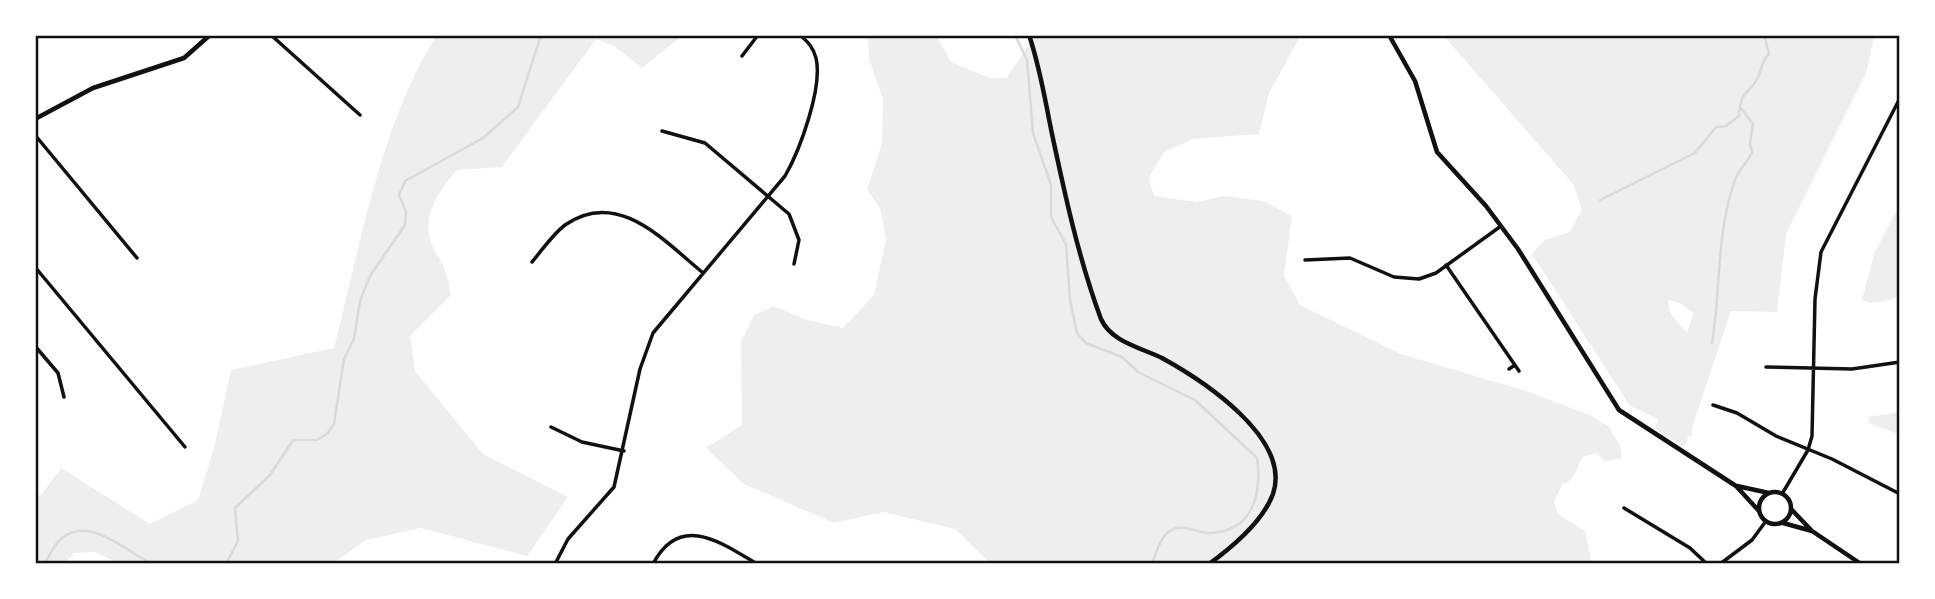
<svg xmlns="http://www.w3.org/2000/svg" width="1935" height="599" font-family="'Zilla Slab',serif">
  <rect width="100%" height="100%" fill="#fff"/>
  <!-- green -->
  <path fill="#eee" fill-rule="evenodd" d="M437,35h246l-41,33 -28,-22 -18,-7 -94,128 -45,3c-19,22 -38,48 -23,79 10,19 14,24 17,46l-41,41 5,35 68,83 85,43 -41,59 -106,-28 -55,12 -34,24h-212l-25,-12 -21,1 -10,11h-28l-1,-67 7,-3 19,-26 89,56 48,-24 16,-52 17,-78 103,-22c25,-98 48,-229 103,-313z
    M868,35h68l15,27 38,16h18l28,-43h266l-32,58 -10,41 -66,5 -30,14 -14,25 5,18 42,6 28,-6 40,5 28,15 -8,59 16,30 101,49 125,37 66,25 16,10 12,19 2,13 -17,4 -8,-9 -14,4 -11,22 -10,6 -8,16 4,13 27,17 7,33h-601l-36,-35 -72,-17 -49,11 -90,-39 -38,-36 36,-23 -1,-83 13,-27 20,-9 33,14 36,8 31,-33 12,-56 -6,-31 -13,-18 15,-47 1,-44 -14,-39z
    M1443,35h441l-10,3 -8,35 -80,161 -9,78 -46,-1 -39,116v9l-3,-1 -5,12 -29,-18 3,-10 -28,-13 -98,-152 12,-14 26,-8 12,-23 -9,-25zM1668,300l12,3 14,10 -7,20 -17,-20z
    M1900,212v84c-13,4 -25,10 -38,4l12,-46 21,-41z
    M1900,412v23l-31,-12 -1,-6z"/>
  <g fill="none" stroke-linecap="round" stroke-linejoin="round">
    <!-- stream -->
    <path stroke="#d9d9d9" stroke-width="2.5" d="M1015,35l12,25 6,73 18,52v32l15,27 4,56 7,33 9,10 36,14 16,15 57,28 62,58c5,36 -4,73 -46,75 -13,1 -25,-9 -37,-4 -15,6 -16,23 -23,35
      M1600,200l95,-47 21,-26 10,-1 13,-10c1,-28 12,-22 20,-41 4,-9 2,-13 10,-21l-5,-19
      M1712,343c9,-54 4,-110 23,-163 3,-10 13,-18 17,-28l-2,-8 3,-20 -12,-16
      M43,564c8,-8 9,-18 19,-26 29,-23 65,15 91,26
      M226,564l12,-23 -3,-33 35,-33 23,-35h24l10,-6 7,-10 10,-65 10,-20 6,-38 10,-25 35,-51 1,-13 -7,-17 6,-14 78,-43 35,-31 23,-72"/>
    <!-- minor -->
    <path stroke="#111" stroke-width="3.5" d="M271,35l89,80
      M742,56l16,-21
      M662,131l43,12 84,71 10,26 -5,24
      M35,135l102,123
      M1305,260l45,-2 44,19 25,2 17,-6 65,-47
      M532,262c11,-13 20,-27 33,-37 53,-37 99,16 137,47
      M1446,265l73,106
      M35,267l150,180
      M35,346l23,27 6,24
      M1766,367l86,2 48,-7
      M1509,369l6,-4
      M1713,405l24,8 39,23 56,23 68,35
      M551,427l31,15 42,9
      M1782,494l26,-44 4,-14 3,-137 6,-47 79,-154
      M1624,508l66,40 17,16
      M555,564l13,-25 46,-52 26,-118 13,-36 132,-157c15,-26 38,-89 31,-118 -3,-11 -8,-16 -16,-23
      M653,564c27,-52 69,-21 104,0
      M897,564h3
      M1720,564l32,-24 14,-19"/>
    <!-- tertiary -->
    <path stroke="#111" stroke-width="4.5" d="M1029,35c11,32 16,65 23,99 13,61 27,126 49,185 10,23 41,29 61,39 40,22 130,80 111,136 -10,27 -42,54 -64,70
      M1389,35l26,46 22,71 49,54 32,43 101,161 117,76 23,25
      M35,119l58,-31 91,-30 26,-23
      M1737,486l32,7
      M1759 508a16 16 0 1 1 32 0a16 16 0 1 1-32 0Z
      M1791,509l21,22 49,33
      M1783,523l29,8"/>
  </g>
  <!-- border -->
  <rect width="1935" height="599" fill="none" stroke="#ffffff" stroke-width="74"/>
  <rect x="37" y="37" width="1861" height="525" fill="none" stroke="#111" stroke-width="2.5"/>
</svg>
